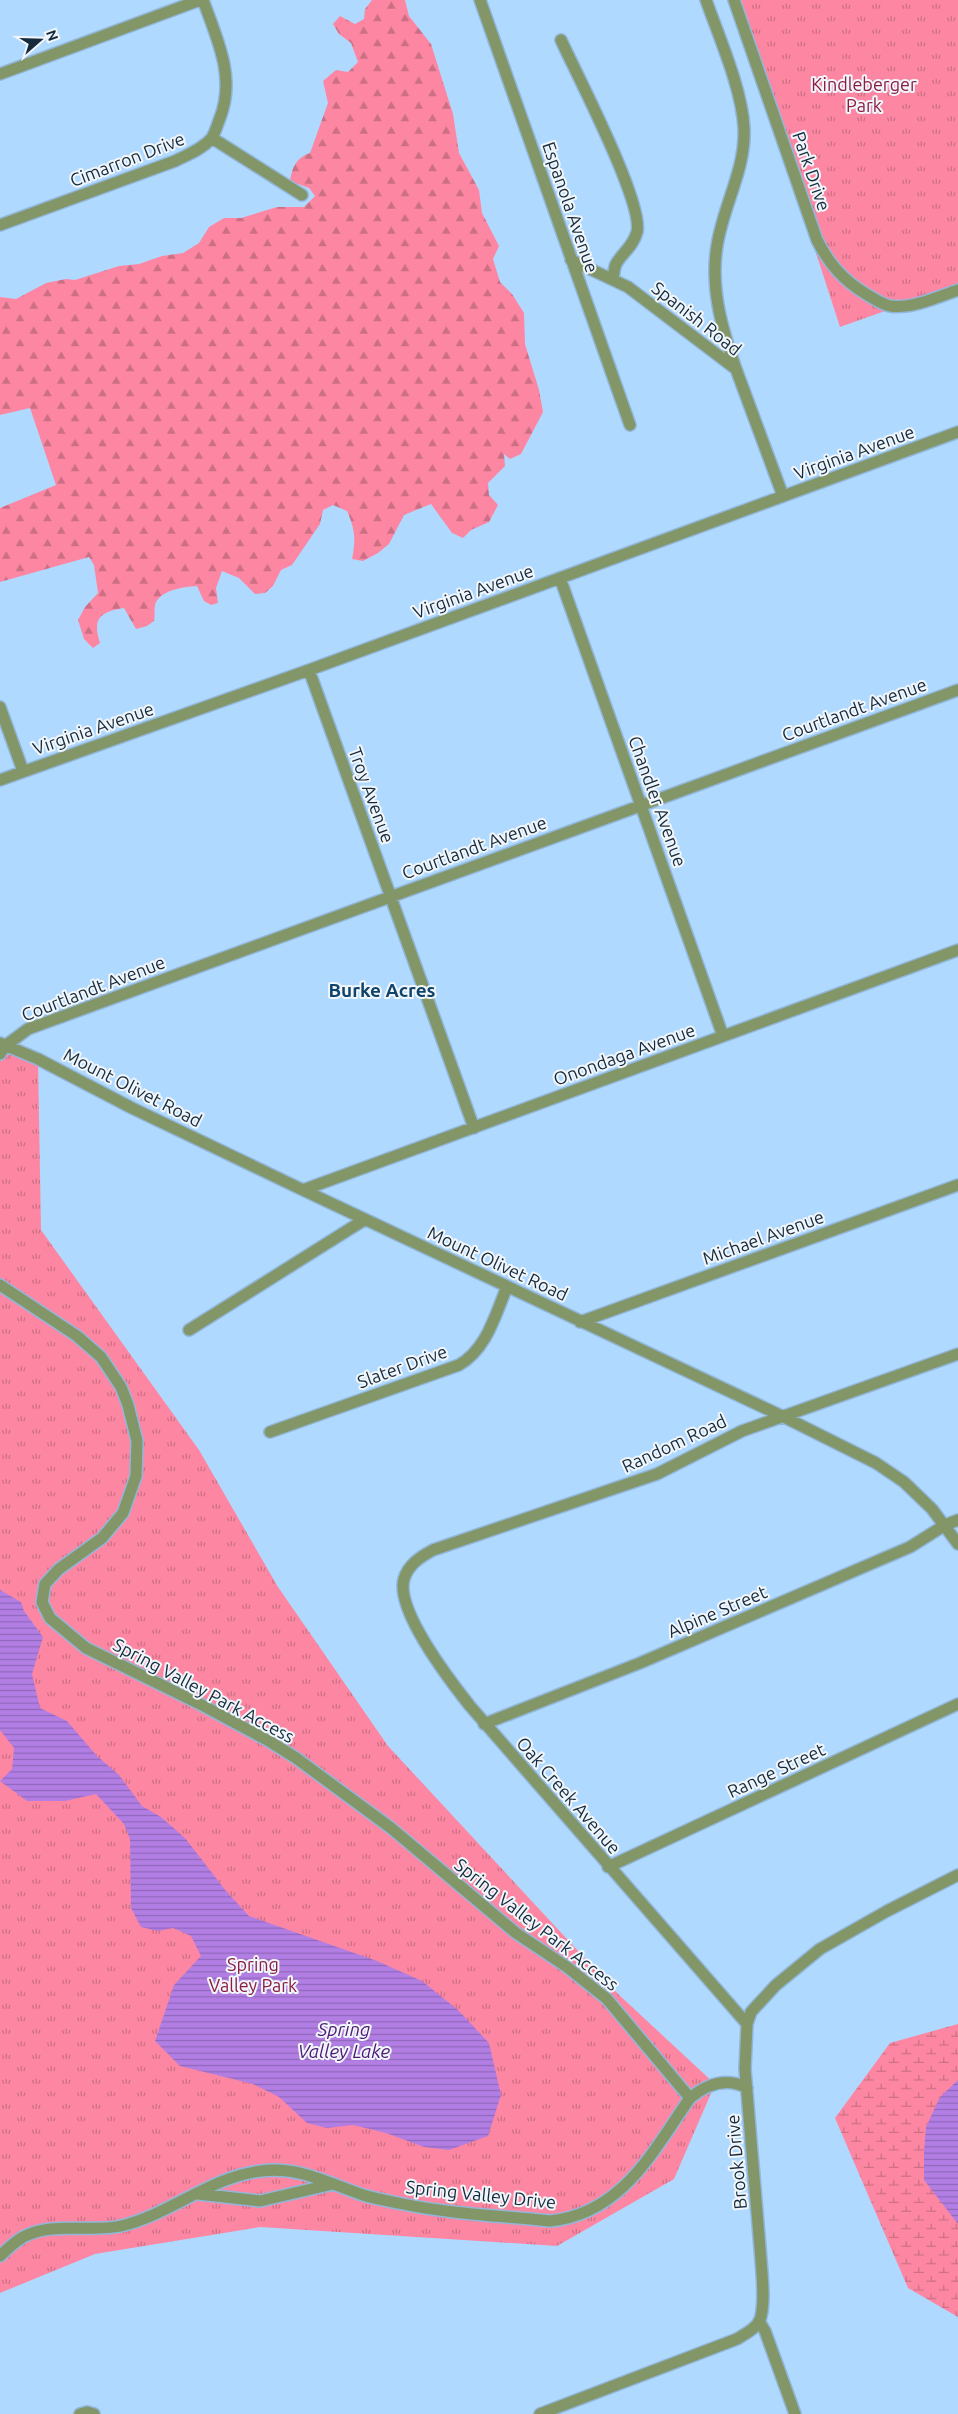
<svg xmlns="http://www.w3.org/2000/svg" width="958" height="2414" font-family="Ubuntu,sans-serif">
  <defs>
    <pattern id="forest-firs" width="22" height="20" patternUnits="userSpaceOnUse" patternTransform="scale(1.25)"><rect width="22" height="20" fill="#fd87a2"/><path d="M5 1l3.5 6h-7zM16 11l3.5 6h-7z" fill="#cc6f85"/></pattern>
    <pattern id="wetland-marsh" width="20" height="14" patternUnits="userSpaceOnUse" patternTransform="scale(1.25)"><rect width="20" height="14" fill="#fd87a2"/><path d="M1 5h8M5 5V1M11 12h8M15 12V8" fill="none" stroke="#cc6f85"/></pattern>
    <pattern id="park-tufts" width="24" height="20" patternUnits="userSpaceOnUse" patternTransform="scale(1.25)"><rect width="24" height="20" fill="#fd87a2"/><path d="M3 7l-1-3M5 7V3M7 7l1-3M15 17l-1-3M17 17v-4M19 17l1-3" fill="none" stroke="#cc6f85"/></pattern>
    <pattern id="water-rules" width="6" height="5" patternUnits="userSpaceOnUse" patternTransform="scale(1.25)"><rect width="6" height="5" fill="#b27ee4"/><path d="M0 2.5h6" fill="none" stroke="#9067ba"/></pattern>
  </defs>
  <rect width="100%" height="100%" fill="#b0d9ff"/>
  <!-- forest -->
  <path fill="url(#forest-firs)" d="M372,0h33l4,16 22,28 22,70 6,39 20,37 3,23 17,33 -6,13 7,23 12,12 12,19 1,31 14,46 4,22 -22,42 -11,5 -6,-5 1,12 -17,17 1,12 9,10 -9,17 -18,8 -8,8 -11,-5 -21,-29 -27,11 -15,29 -11,9 -15,8 -11,-2c4,-19 3,-30 -5,-48l-14,-6 -10,5 -3,14 -28,41 -11,5 -8,16 -8,7 -10,1 -16,-16 -17,-7 -6,17 2,15 -7,2 -7,-4 -7,-15c-13,1 -38,4 -42,19 -1,5 0,11 -1,16l-7,5 -11,3 -12,-21c-24,4 -32,10 -24,35l-7,5 -9,-9 -6,-19 7,-13 13,-14 -4,-28 -5,-8 -89,25v-74l56,-23 -26,-77 -30,7v-118l16,2 30,-16 20,-4 9,1 44,-14 20,-2 23,-8 21,-3 16,-10 10,-16 15,-9h17l36,-11h27l11,-11 -6,-8 -19,-7c2,-14 6,-23 20,-28l18,-50 -5,-22 13,-11 12,2 10,-10 -7,-19 -12,-9 -6,-10 7,-8 15,8 9,-5 1,-10z"/>
  <!-- wetland -->
  <path fill="url(#wetland-marsh)" d="M958,2024v293l-50,-29 -73,-170 55,-75z"/>
  <!-- park -->
  <path fill="url(#park-tufts)" d="M734,0h224v285l-118,42z
    M0,1041l38,18 3,171 158,220 79,137 110,159 230,248 97,90 -41,95 -117,67 -297,-19 -165,27 -95,39z"/>
  <!-- water -->
  <path fill="url(#water-rules)" d="M0,1590l21,12 3,9 19,26 -11,37 8,34 27,13 30,35 22,19 23,31 19,11 24,21 41,53 23,25 128,45 45,20 36,29 31,33 12,52 -13,41 -39,14 -25,-3 -38,-14 -33,-8 -26,3 -20,-5 -28,-26 -26,-13 -73,-18 -25,-25 19,-56 27,-29 -10,-20 -18,-8 -15,3 -17,-4 -10,-19 -1,-69 -6,-15 -28,-30 -31,7h-38l-27,-20 12,-12 2,-21 -14,-18z
    M958,2080v144l-34,-44v-28l2,-25 14,-30z"/>
  <g fill="none" stroke-linecap="round" stroke-linejoin="round">
    <defs>
      <path id="minor" d="M480,0l150,425
        M706,0c13,37 36,89 38,128 2,41 -21,78 -27,118 -7,42 5,83 19,123
        M734,0l83,240c12,24 26,40 49,54 7,4 15,10 24,12 22,3 48,-9 68,-16
        M561,40c15,33 83,163 76,192 -4,15 -15,21 -21,32 -2,4 -2,10 -3,15
        M0,74l200,-74
        M212,138l90,57
        M0,225l175,-64c12,-6 26,-11 36,-22 4,-5 6,-14 9,-21 16,-41 -3,-79 -17,-118
        M571,260l57,27 108,82 47,127
        M560,578l163,458
        M309,670l165,458
        M0,707l23,64
        M0,780l309,-110 649,-238
        M0,1043l38,16 94,49 171,82 481,227 92,46 28,19 28,27 26,35
        M0,1054l5,-8 23,-17 930,-339
        M303,1190l655,-240
        M0,1285l77,51 24,21 20,30 7,18 9,36 -1,35 -13,37 -21,25 -43,31 -14,15 -3,18 8,16 36,30 114,56 69,37 27,17 95,70 125,105 51,34 40,32 83,99
        M580,1322l378,-137
        M189,1330l175,-110
        M270,1432l189,-67c28,-16 36,-50 48,-78
        M484,1724l156,-61 270,-116 35,-22 13,-5
        M608,1867l350,-163
        M747,2024l-277,-318c-19,-24 -75,-96 -66,-127 4,-14 16,-22 29,-29l224,-76 85,-43 216,-77
        M198,2194l62,7 73,-17
        M0,2256c7,-7 15,-14 23,-19 30,-16 66,-4 98,-11 50,-12 89,-49 140,-55 37,-5 67,12 102,24 13,4 27,6 40,9 48,10 98,12 147,17 72,-7 103,-70 140,-123 17,-14 37,-21 57,-10
        M759,2321l6,10 30,83
        M80,2414l7,-2 7,2
        M540,2414l197,-75c8,-5 17,-9 22,-17 7,-14 3,-47 2,-62l-16,-191 2,-45 4,-12 25,-27 44,-36 67,-38 71,-36"/>
    </defs>
    <!-- minor casing -->
    <use href="#minor" stroke="#91b6d8" stroke-width="14"/>
    <!-- minor -->
    <use href="#minor" stroke="#839668" stroke-width="11"/>
  </g>
  <g text-anchor="middle" dominant-baseline="central" stroke-width="4" stroke-linejoin="round" paint-order="stroke">
    <!-- park labels -->
    <g font-size="18" fill="#8b1c42" stroke="#f1f6fa">
      <text x="864" y="84">Kindleberger<tspan x="864" dy="21">Park</tspan></text>
      <text x="253" y="1964">Spring<tspan x="253" dy="21">Valley Park</tspan></text>
    </g>
    <!-- street labels -->
    <g font-size="18" fill="#152a3c" stroke="#f1f6fa">
      <text transform="translate(127 159) rotate(-21)">Cimarron Drive</text>
      <text transform="translate(812 171) rotate(71)">Park Drive</text>
      <text transform="translate(571 207) rotate(71)">Espanola Avenue</text>
      <text transform="translate(697 318) rotate(38)">Spanish Road</text>
      <text transform="translate(854 452) rotate(-20)">Virginia Avenue</text>
      <text transform="translate(473 591) rotate(-20)">Virginia Avenue</text>
      <text transform="translate(854 709) rotate(-20)">Courtlandt Avenue</text>
      <text transform="translate(93 728) rotate(-19)">Virginia Avenue</text>
      <text transform="translate(372 795) rotate(70)">Troy Avenue</text>
      <text transform="translate(658 801) rotate(70)">Chandler Avenue</text>
      <text transform="translate(474 847) rotate(-20)">Courtlandt Avenue</text>
      <text transform="translate(93 988) rotate(-21)">Courtlandt Avenue</text>
      <text transform="translate(624 1054) rotate(-20)">Onondaga Avenue</text>
      <text transform="translate(133 1087) rotate(27)">Mount Olivet Road</text>
      <text transform="translate(763 1237) rotate(-20)">Michael Avenue</text>
      <text transform="translate(498 1263) rotate(25)">Mount Olivet Road</text>
      <text transform="translate(402 1366) rotate(-20)">Slater Drive</text>
      <text transform="translate(674 1443) rotate(-25)">Random Road</text>
      <text transform="translate(717 1611) rotate(-23)">Alpine Street</text>
      <text transform="translate(204 1690) rotate(28)">Spring Valley Park Access</text>
      <text transform="translate(776 1770) rotate(-25)">Range Street</text>
      <text transform="translate(569 1795) rotate(49)">Oak Creek Avenue</text>
      <text transform="translate(537 1924) rotate(38)">Spring Valley Park Access</text>
      <text transform="translate(736 2162) rotate(-95)">Brook Drive</text>
      <text transform="translate(481 2194) rotate(6)">Spring Valley Drive</text>
    </g>
    <!-- neighbourhood labels -->
    <g font-size="19" font-weight="bold" fill="#0f4369" stroke="#f1f6fa">
      <text x="382" y="990">Burke Acres</text>
    </g>
    <!-- water labels -->
    <g font-size="19" font-style="italic" fill="#4d1974" stroke="#f1f6fa">
      <text x="344" y="2029">Spring<tspan x="344" dy="22">Valley Lake</tspan></text>
    </g>
  </g>
  <!-- north arrow -->
  <g transform="translate(40 40) rotate(70)" stroke="#f1f6fa" stroke-width="4" paint-order="stroke">
  <path d="M0-4L9 19L0 12L-9 19Z" fill="#152a3c"/>
  <text y="-8" font-size="14" font-weight="bold" text-anchor="middle" fill="#152a3c">N</text>
  </g>
</svg>
